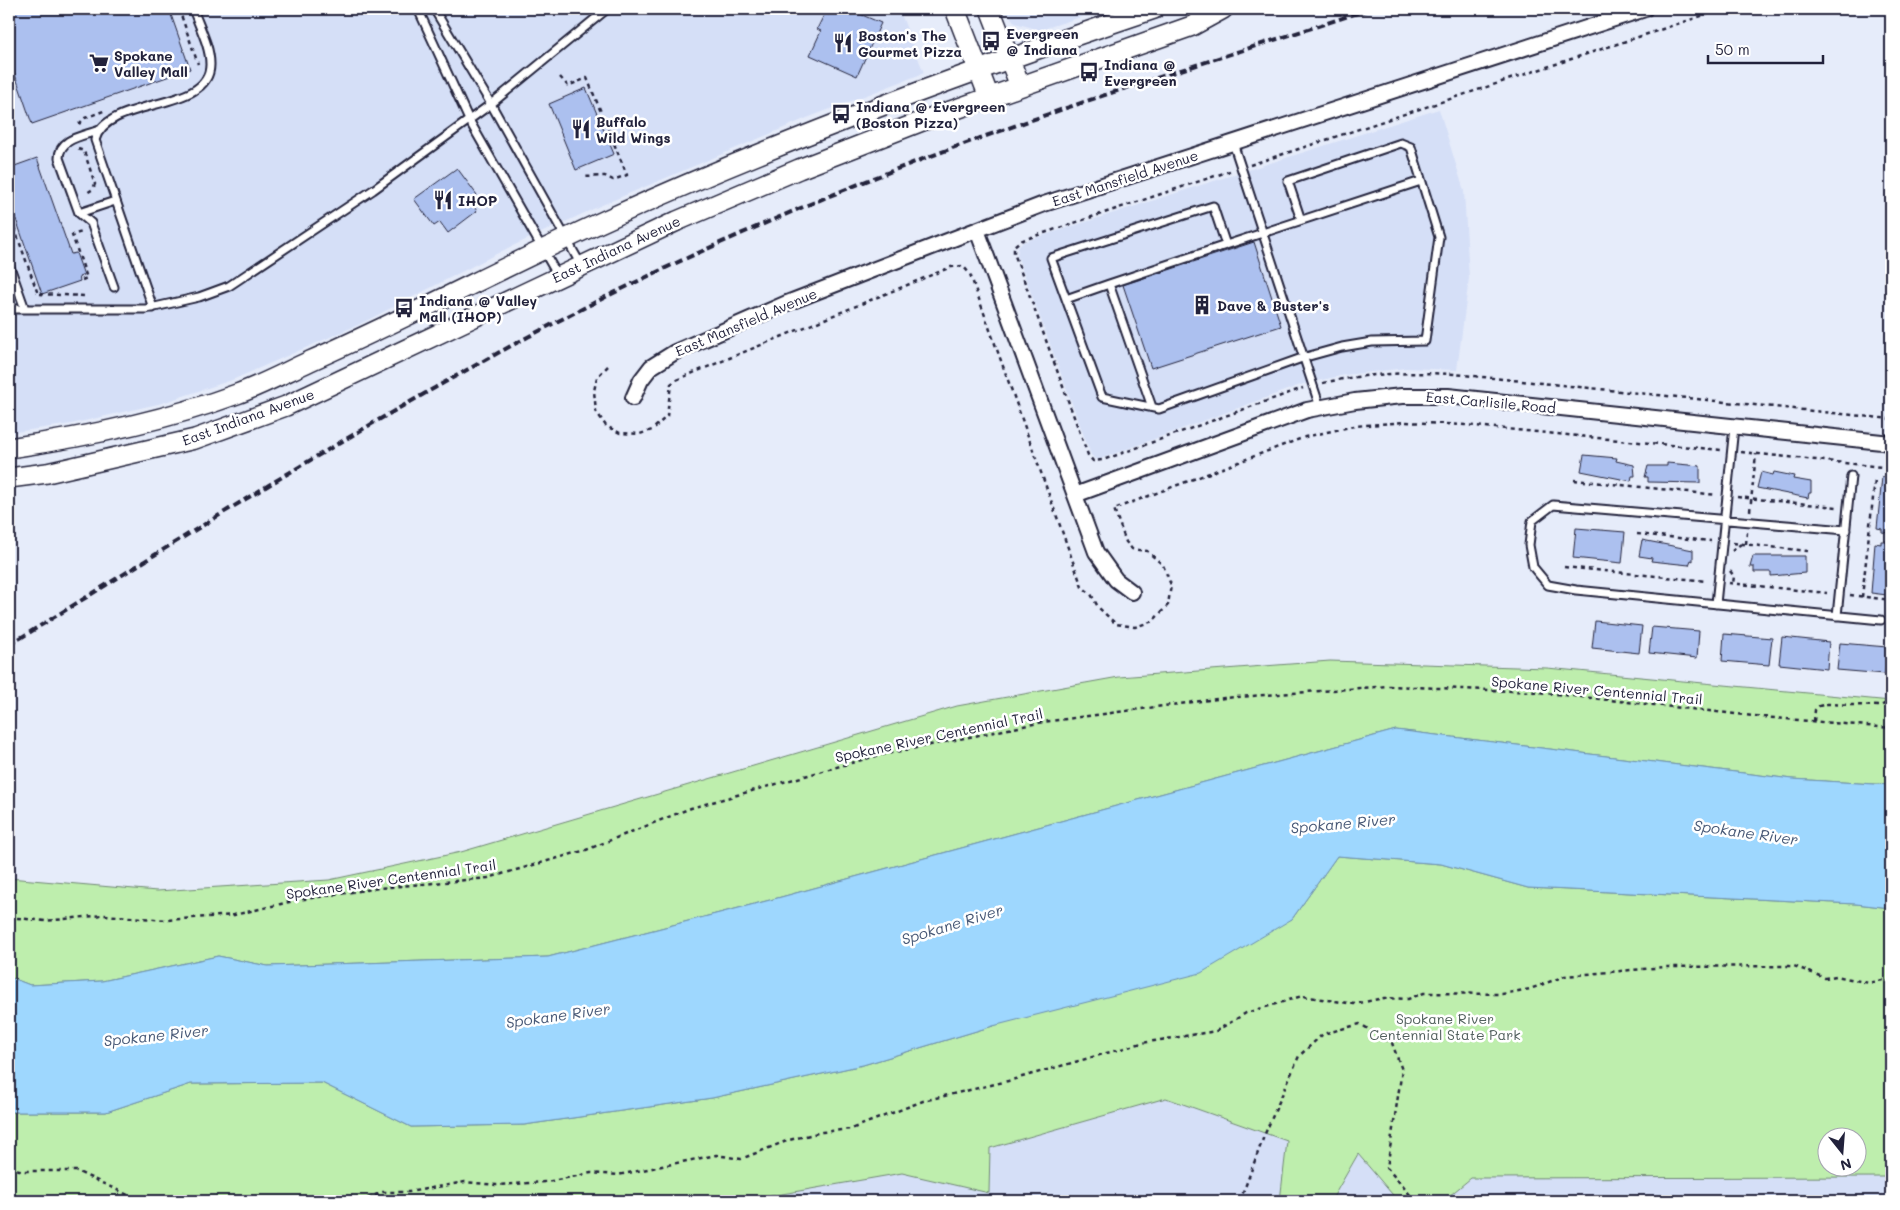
<svg xmlns="http://www.w3.org/2000/svg" width="1900" height="1210" font-family="Mali,sans-serif">
  <rect width="100%" height="100%" fill="#e6ecfa"/>
  <filter id="ink" filterUnits="userSpaceOnUse"><feTurbulence type="fractalNoise" baseFrequency=".02" numOctaves="2"/><feDisplacementMap in="SourceGraphic" scale="10" xChannelSelector="R" yChannelSelector="G"/><feConvolveMatrix kernelMatrix="1 2 1 2 8 2 1 2 1" color-interpolation-filters="sRGB"/></filter>
  <g filter="url(#ink)">
    <!-- built -->
    <path fill="#d5dff7" d="M9,9h890l25,64 -117,45 -205,87 -94,43 -148,76 -128,56 -70,23 -91,21 -62,9z
      M1005,9h101l-66,21 -25,-7z
      M1439,109l25,82 5,87 -12,92 -51,-2 -61,7 -42,9 -203,75h-5l-4,-4 -74,-200 1,-7 5,-6z
      M1166,1098l121,43 -7,60h-538l160,-28 86,19 2,-44z
      M1358,1154l40,47h-67z
      M1891,1177v24h-448l28,-23z"/>
    <!-- green -->
    <path fill="#beeead" stroke="#708874" fill-rule="evenodd" d="M1330,661l217,7 344,33v84l-99,-6 -396,-49 -626,170 -222,57 -280,9 -50,-10 -116,25 -72,4 -21,-8v-99l148,13 172,-11 132,-28 496,-146 162,-29z
      M1337,856l104,8 87,24 328,16 35,4v269l-420,1 -28,23h-45l-40,-47 -27,47h-51l7,-60 -121,-43 -176,50 -1,45 -87,-20 -160,28h-733v-89h97l85,-28 131,-1 89,44 113,-2 188,-27 151,-33 130,-39 299,-107zM1828,1138h30v30h-30z"/>
    <!-- water -->
    <path fill="#9ed7fe" stroke="#6c8fb0" d="M1396,730l396,49 99,6v123l-35,-4 -328,-16 -87,-24 -104,-8 -45,63 -91,54 -208,53 -130,39 -151,33 -188,27 -113,2 -89,-44 -131,1 -85,28h-97v-135l21,8 72,-4 116,-25 50,10 280,-9 222,-57z"/>
    <!-- building -->
    <path fill="#acc0ef" stroke="#22223b" d="M9,9h160l21,60 -158,55 -23,-67z
      M832,9h16l33,14 -24,53 -47,-21 11,-24 -4,-2 8,-16 4,2z
      M586,88l28,66 -38,16 -27,-66z
      M37,158l34,96 5,-1 8,22 -5,2 1,4 -38,13 -33,-95v-31z
      M457,168l20,27 -8,5 8,11 -29,22 -8,-11 -6,4 -20,-27z
      M1254,242l27,84 -130,42 -28,-83z
      M1584,455l33,3 -1,3 18,4 1,11h-3l-1,5 -50,-10z
      M1667,463l33,3v17l-52,-1v-5h-3l3,-11h19z
      M1761,472l12,3 1,-3 20,4 -1,3 18,3v11h-2l-1,5 -51,-10z
      M1882,477l9,1v52h-2l-1,3 -6,-1v-3l-5,-1z
      M1576,528l49,4 -3,31 -49,-5z
      M1642,540l51,10v11l-2,-1 -2,5 -38,-4 1,-3 -13,-2z
      M1881,541h6v3l4,1v37h-3l-1,13 -16,-2 4,-50 6,1z
      M1753,556h52v17l-34,3v-4h-17v-5h-4z
      M1595,621l47,5 -3,27 -47,-5z
      M1652,627l47,4 -2,27 -48,-5z
      M1724,634l48,4 -3,27 -47,-4z
      M1782,637l47,5 -2,27 -48,-5z
      M1840,643l47,4 -2,27 -48,-4z"/>
    <g fill="none" stroke-linecap="round" stroke-linejoin="round">
      <defs>
        <path id="service" d="M418,9l51,111 89,156
          M434,9l57,95 90,161
          M99,130c-15,6 -40,8 -40,28l20,55 12,10 23,64
          M1233,143l87,264
          M79,213l36,-12
          M1301,220l-13,-39 113,-38 10,4 28,90 -14,104 -53,1 -30,5 -40,11 -143,51 -57,-12 -51,-139 162,-52 13,39 195,-64
          M9,264l16,45
          M1109,284l117,-39
          M1066,299l43,-15 43,123
          M153,308l-58,-168c12,-44 116,-27 115,-76 0,-18 -11,-38 -17,-55
          M9,309h137l53,-12 30,-11 144,-96 118,-86 116,-95
          M1846,530l-293,-25 -21,16 -3,24 4,22 15,18 28,5 305,30
          M1716,604l18,-177
          M1837,616l14,-140"/>
        <path id="minor" d="M977,230l119,322 20,28 16,12
          M633,398l8,-18 10,-13 24,-15 112,-49 150,-58 107,-41 601,-195
          M1075,495l232,-85 48,-9 47,-5h46l443,47"/>
        <path id="secondary" d="M955,9l34,88
          M990,9l30,77
          M9,448c77,-11 155,-27 228,-54 25,-9 49,-22 73,-33 100,-44 197,-96 296,-141 178,-81 363,-149 548,-211
          M9,478l38,-5 148,-34 91,-33 391,-185 122,-52 126,-49 267,-94 31,-17"/>
      </defs>
      <!-- service casing -->
      <use href="#service" stroke="#22223b" stroke-width="11"/>
      <!-- minor casing -->
      <use href="#minor" stroke="#22223b" stroke-width="18"/>
      <!-- secondary casing -->
      <use href="#secondary" stroke="#22223b" stroke-width="22"/>
      <!-- path -->
      <path stroke="#22223b" stroke-width="2.5" stroke-dasharray="4 4" stroke-linecap="butt" d="M179,9l19,55
        M560,77l8,9 19,-8 40,97 -14,5 -8,-4 -22,1
        M79,124l6,-6 21,-8
        M78,149l6,2 11,33 -2,5 -6,4
        M1250,165l473,-156
        M1230,171l-210,70 -6,5v7l74,202 5,6 10,-1 200,-72
        M9,213l29,81 48,2
        M82,280l5,-2 -15,-43 10,-3
        M608,366l-11,11 -3,14 2,20 10,15 14,7 20,1 12,-4 15,-14 4,-32 5,-4 275,-113 12,-1 7,8 112,313 9,7 7,13 18,17 19,3 18,-6 15,-16 3,-20 -8,-20 -16,-14 -15,-2 -6,-7 -12,-33 191,-72 49,-11 52,-4 59,3 256,25
        M1323,383c44,-10 87,-11 131,-9l437,45
        M1741,452l150,16
        M1574,480l143,15
        M1737,497l100,10
        M1750,511l6,-57
        M1637,534l74,7
        M1733,543l75,8
        M1746,544l1,-12
        M1732,551l9,-7
        M1564,567l143,14
        M1730,571l4,5 -1,8
        M1729,583l98,10
        M1850,595l41,5
        M1862,597l13,-117
        M1814,721l1,-11 4,-4 8,-2 52,2c12,-3 11,-11 12,-22
        M9,917l36,4 59,-6 63,5 67,-5 64,-15 81,-12 109,-10 98,-28 105,-42 185,-52 167,-34 181,-24 165,-12 148,6 226,25 128,11
        M9,1168l16,3h51l65,30
        M360,1201l23,-9h26l56,-10 31,3 51,-3 44,-9 27,2 98,-20 25,4 48,-19 33,-8 29,-3 72,-28 85,-20 134,-38 74,-12 30,-18 56,-17 52,8 30,-6 24,1 16,-6 78,1 28,-5 35,-13 100,-9 129,-1 31,12 11,-2 33,7 14,-3 8,2
        M1240,1201l24,-65 35,-80 24,-22 37,-10 32,19 10,27 -15,98 25,29 8,4"/>
      <!-- service -->
      <use href="#service" stroke="#fff" stroke-width="7"/>
      <!-- minor -->
      <use href="#minor" stroke="#fff" stroke-width="14"/>
      <!-- secondary -->
      <use href="#secondary" stroke="#fff" stroke-width="19"/>
      <!-- rail -->
      <path stroke="#22223b" stroke-width="4" stroke-dasharray="8 4" stroke-linecap="butt" d="M9,645c221,-136 441,-278 678,-387 103,-47 209,-91 316,-128 121,-43 245,-81 367,-121"/>
    </g>
  </g>
  <!-- icons -->
  <defs>
    <symbol id="bus-bare" viewBox="-9 -9 18 18"><path d="M-5-6H5V4H4V6H2V4H-2V6H-4V4H-5ZM-3.5-4V0h7V-4ZM-3.5 1.2v1.5H-2V1.2ZM2 1.2v1.5H3.5V1.2Z" fill="#22223b" stroke="#fff" stroke-width="2.5" paint-order="stroke"/></symbol>
    <symbol id="restaurant-bare" viewBox="-9 -9 18 18"><path d="M-5-6h1v4h1v-4h1v4h1v-4h1v5L-1.5 .5V6h-2V.5L-5-1ZM5-6V6H3V1.5H1.5Q1.5-4 5-6Z" fill="#22223b" stroke="#fff" stroke-width="2.5" paint-order="stroke"/></symbol>
    <symbol id="supermarket-bare" viewBox="-9 -9 18 18"><path d="M-6-5.5h2.5l.6 2H6L4.5 2H-2.5L-4.4-4H-6ZM-1.5 3.2a1.3 1.3 0 1 0 .1 0ZM3 3.2a1.3 1.3 0 1 0 .1 0Z" fill="#22223b" stroke="#fff" stroke-width="2.5" paint-order="stroke"/></symbol>
    <symbol id="building-bare" viewBox="-9 -9 18 18"><path d="M-4-6H4V6H1V3H-1V6H-4ZM-2.5-4.3h1.7v1.8h-1.7ZM.8-4.3h1.7v1.8H.8ZM-2.5-1h1.7V.8h-1.7ZM.8-1h1.7V.8H.8Z" fill="#22223b" stroke="#fff" stroke-width="2.5" paint-order="stroke"/></symbol>
  </defs>
  <g fill-rule="evenodd">
    <use href="#bus-bare" x="977" y="27" width="28" height="28"/>
    <use href="#restaurant-bare" x="829" y="29" width="28" height="28"/>
    <use href="#supermarket-bare" x="85" y="49" width="28" height="28"/>
    <use href="#bus-bare" x="1075" y="58" width="28" height="28"/>
    <use href="#bus-bare" x="827" y="100" width="28" height="28"/>
    <use href="#restaurant-bare" x="567" y="115" width="28" height="28"/>
    <use href="#restaurant-bare" x="429" y="186" width="28" height="28"/>
    <use href="#building-bare" x="1188" y="291" width="28" height="28"/>
    <use href="#bus-bare" x="390" y="294" width="28" height="28"/>
  </g>
  <g text-anchor="middle" dominant-baseline="central" stroke-width="5" stroke-linejoin="round" paint-order="stroke">
    <!-- poi labels -->
    <g font-size="14" font-weight="bold" fill="#22223b" stroke="#fff" text-anchor="start">
      <text x="1006" y="33">Evergreen<tspan x="1006" dy="16">@ Indiana</tspan></text>
      <text x="858" y="35">Boston's The<tspan x="858" dy="16">Gourmet Pizza</tspan></text>
      <text x="114" y="55">Spokane<tspan x="114" dy="16">Valley Mall</tspan></text>
      <text x="1104" y="64">Indiana @<tspan x="1104" dy="16">Evergreen</tspan></text>
      <text x="856" y="106">Indiana @ Evergreen<tspan x="856" dy="16">(Boston Pizza)</tspan></text>
      <text x="596" y="121">Buffalo<tspan x="596" dy="16">Wild Wings</tspan></text>
      <text x="458" y="200">IHOP</text>
      <text x="419" y="300">Indiana @ Valley<tspan x="419" dy="16">Mall (IHOP)</tspan></text>
      <text x="1217" y="305">Dave &amp; Buster's</text>
    </g>
    <!-- street labels -->
    <g font-size="14" fill="#22223b" stroke="#fff">
      <text transform="translate(1125 178) rotate(-18)">East Mansfield Avenue</text>
      <text transform="translate(616 249) rotate(-25)">East Indiana Avenue</text>
      <text transform="translate(746 322) rotate(-23)">East Mansfield Avenue</text>
      <text transform="translate(1491 402) rotate(5)">East Carlisile Road</text>
      <text transform="translate(248 417) rotate(-20)">East Indiana Avenue</text>
      <text transform="translate(1597 690) rotate(5)">Spokane River Centennial Trail</text>
      <text transform="translate(939 735) rotate(-12)">Spokane River Centennial Trail</text>
      <text transform="translate(391 879) rotate(-8)">Spokane River Centennial Trail</text>
    </g>
    <!-- park labels -->
    <g font-size="14" fill="#515f5d" stroke="#fff">
      <text x="1445" y="1018">Spokane River<tspan x="1445" dy="16">Centennial State Park</tspan></text>
    </g>
    <!-- water labels -->
    <g font-size="15" font-style="italic" fill="#475876" stroke="#fff">
      <text transform="translate(1343 823) rotate(-5)">Spokane River</text>
      <text transform="translate(1746 832) rotate(8)">Spokane River</text>
      <text transform="translate(952 924) rotate(-17)">Spokane River</text>
      <text transform="translate(558 1015) rotate(-8)">Spokane River</text>
      <text transform="translate(156 1035) rotate(-6)">Spokane River</text>
    </g>
  </g>
  <!-- margin -->
  <rect width="1900" height="1210" fill="none" stroke="#fff" stroke-width="30"/>
  <rect x="15" y="15" width="1870" height="1180" fill="none" stroke="#22223b" stroke-width="2" filter="url(#ink)"/>
  <!-- north arrow -->
  <g transform="translate(1842 1152) rotate(163)"><circle r="24" fill="#ffffff" stroke="#a7a7b1"/>
  <path d="M0-4L9 19L0 12L-9 19Z" fill="#22223b"/>
  <text y="-8" font-size="14" font-weight="bold" text-anchor="middle" fill="#22223b">N</text>
  </g>
  <!-- scale -->
  <path d="M1708 55v8h115v-8" fill="none" stroke="#22223b" stroke-width="2.5"/>
  <text x="1715" y="55" font-size="15" fill="#22223b" stroke="#ffffff" stroke-width="4" paint-order="stroke">50 m</text>
</svg>
